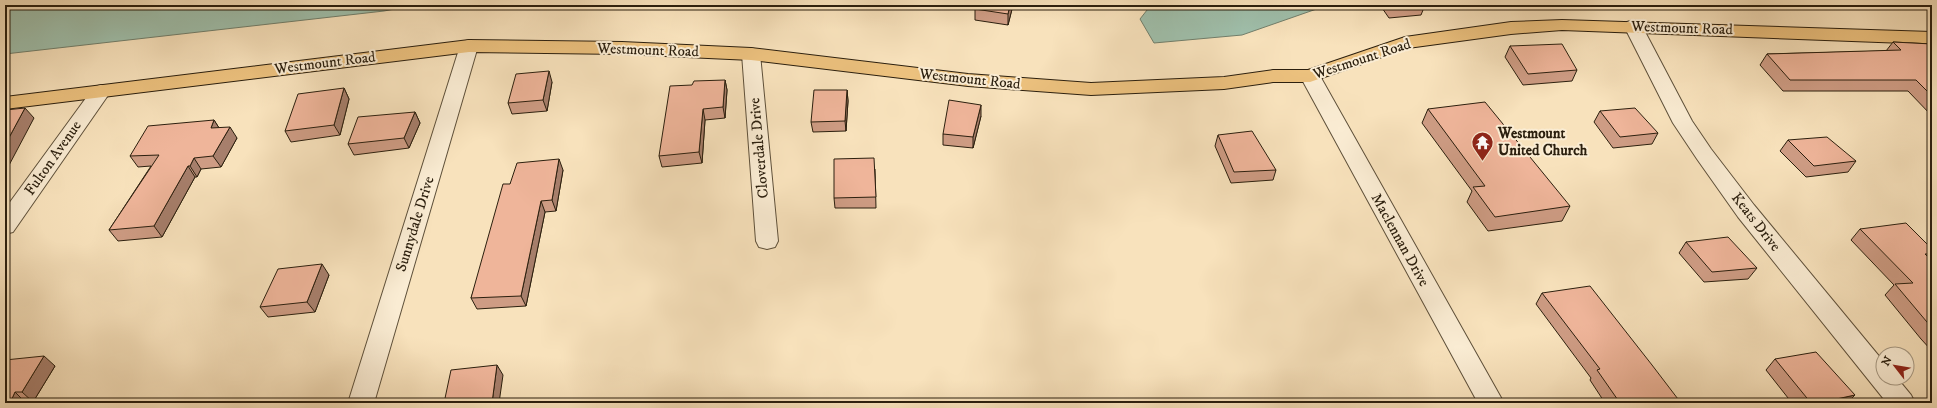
<svg xmlns="http://www.w3.org/2000/svg" width="1937" height="408" font-family="'IM FELL DW Pica',serif">
  <rect width="100%" height="100%" fill="#f8e2bc"/>
  <filter id="stains"><feTurbulence type="fractalNoise" baseFrequency=".005" numOctaves="4"/><feColorMatrix values="0 0 0 0 .2 0 0 0 0 .09 0 0 0 0 .02 0 0 0 .5 -.17"/></filter>
  <radialGradient id="worn" r=".72"><stop offset=".6" stop-color="#630" stop-opacity="0"/><stop offset="1" stop-color="#630" stop-opacity=".3"/></radialGradient>
  <!-- water -->
  <path fill="#9fbfab" stroke="#717f6c" d="M5,5h411l-32,6 -379,43z
    M1151,5h177l-86,30 -88,8 -14,-24z"/>
  <g fill="none" stroke-linecap="round" stroke-linejoin="round">
    <defs>
      <path id="minor" d="M1633,20l6,2 3,4 50,95 19,28 43,56 129,156v17h14l14,17 4,8h-28l-149,-186 -41,-58 -24,-36 -49,-97 3,-4z
        M469,40l7,2 2,4 -104,357h-26l112,-357 2,-4z
        M751,48l7,2 2,4 18,187 -3,6 -8,2 -8,-2 -3,-6 -14,-187 2,-4z
        M1310,70l7,2 3,4 184,327h-26l-178,-327 3,-4z
        M101,85l7,2 3,4 -98,141 -8,2v-25l89,-122z"/>
      <path id="major" d="M1562,20l370,12v12l-370,-14 -51,4 -103,14 -98,34h-37l-49,7 -133,6 -123,-9 -217,-26 -129,-6 -153,-2 -464,57v-12l464,-57 153,2 129,6 217,26 123,9 133,-6 49,-7h35l97,-33 106,-15z"/>
    </defs>
    <!-- minor casing -->
    <use href="#minor" stroke="#5e503a" stroke-width="2"/>
    <!-- major casing -->
    <use href="#major" stroke="#2b1f0e" stroke-width="2"/>
    <!-- minor -->
    <use href="#minor" fill="#faecd3" fill-rule="evenodd"/>
    <!-- major -->
    <use href="#major" fill="#ecc17e" fill-rule="evenodd"/>
  </g>
  <!-- wall -->
  <path fill="#ce9c84" stroke="#2b1f0e" d="M977,5h36l-5,20 -33,-5v-11z
    M1380,5h45l-4,10 -32,3z
    M1893,42l39,2v72l-24,-25h-125l-23,-26 7,-11 119,-3z
    M1510,46l67,24 -5,11 -49,4 -18,-28z
    M725,80l2,10 -2,28 -20,2 -3,43 -40,4 -3,-11z
    M552,82l-5,29 -35,3 -4,-11z
    M344,88l5,11 -9,36 -49,7 -6,-11z
    M847,90l1,11 -2,30 -33,1 -2,-10z
    M1428,109l142,97 -8,15 -74,10 -21,-29 5,-11 -50,-68z
    M1600,111l58,22 -6,11 -39,4 -19,-26z
    M415,112l5,11 -11,25 -55,7 -6,-11z
    M981,116l-8,32 -30,-3v-11z
    M214,120l5,8 18,10 -16,29 -20,2 -4,8h-2l-33,60 -44,4 -9,-11 42,-64 -13,1 -8,-11z
    M1218,135l58,35 -3,10 -42,3 -16,-37z
    M1788,140l68,21 -8,11 -42,5 -26,-26z
    M875,169l1,39h-41l-1,-10z
    M563,170l-7,41 -11,1 -19,94 -49,3 -6,-11 39,-114z
    M1860,229l72,20v10l-1,1 1,1v90l-11,-12 -36,-44 9,-10 -43,-45z
    M1686,242l71,26 -9,11 -44,3 -25,-29z
    M329,275l-14,37 -47,5 -8,-10z
    M1542,293l139,110h-76l-15,-23 1,-2 -55,-74z
    M1775,359l72,44h-55l-26,-33z
    M5,360l50,6 -22,36 -7,1h-21z"/>
  <!-- shaded-wall -->
  <path fill="#a77f6c" stroke="#2b1f0e" d="M1010,5h3l-5,20v-11z
    M549,71l3,11 -5,29 -4,-11z
    M725,80l2,10 -2,28 -2,-11z
    M344,88l5,11 -9,36 -6,-10z
    M847,90l1,11 -2,30 -1,-10z
    M981,105v11l-8,32v-11z
    M25,108l9,10 -27,51h-2v-24z
    M703,109l2,11 -3,43 -3,-11z
    M415,112l5,11 -11,25 -5,-10z
    M214,120l7,11 -10,-3z
    M230,127l7,11 -16,29 -8,-11z
    M194,158l7,11 -4,8 -7,-11z
    M559,159l4,11 -7,41 -4,-11z
    M188,166l7,11 -33,60 -8,-11z
    M541,201l4,11 -19,94 -5,-10z
    M322,264l7,11 -14,37 -8,-10z
    M44,356l11,10 -22,36 -11,-10z
    M497,365l6,10 -4,28h-7z
    M15,392l11,11h-16z
    M1855,395l-8,8h-29z
    M277,400l3,3h-4z"/>
  <!-- building -->
  <path fill="#efb59a" stroke="#2b1f0e" d="M977,5h33l-2,9 -33,-5z
    M1390,5h32l-30,3z
    M1893,42l39,2v52l-16,-16h-126l-23,-26 134,-4z
    M1562,44l15,26 -49,4 -18,-28z
    M549,71l-6,29 -35,3 8,-29z
    M725,80l-2,27 -20,2 -4,43 -40,4 11,-70 22,-1 2,-4z
    M344,88l-10,37 -49,6 13,-37z
    M814,90h33l-2,31 -34,1z
    M949,100l32,5 -8,32 -30,-3z
    M1485,102l85,104 -75,11 -22,-30 12,-1 -57,-77z
    M25,108l-20,37v-35z
    M1635,108l23,25 -38,4 -20,-26z
    M415,112l-11,26 -56,6 10,-27z
    M214,120l-3,8 19,-1 -17,29 -19,2 -4,8h-2l-34,60 -45,4 50,-75 -29,1 18,-30z
    M1252,131l24,39 -42,2 -16,-37z
    M1827,137l29,24 -42,5 -26,-26z
    M874,158l2,39 -42,1v-39z
    M559,159l-7,41 -11,1 -20,95 -50,2 32,-114h7l7,-21z
    M1906,223l26,26v5h-7l7,7v67l-37,-44 18,-1 -53,-54z
    M1728,237l29,31 -45,4 -26,-30z
    M322,264l-15,38 -47,5 18,-38z
    M1590,286l62,79 29,38h-61l-23,-33 3,-1 -58,-76z
    M1816,352l39,43 -37,8h-7l-36,-44z
    M44,356l-22,36h-7l-5,11h-5v-43z
    M497,365l-5,38h-48l7,-33z
    M277,400l-1,3h-53z"/>
  <!-- icons -->
  <defs>
    <symbol id="temple-pin" viewBox="-11 -11 22 30"><path d="M0 17L-7.5 6A9.5 9.5 0 1 1 7.5 6Z" fill="#8f2418" stroke="#faecd3"/><path d="M0-6L5-2H3V0L6.5 2.5H4V6H1.5V3h-3V6H-4V2.5H-6.5L-3 0V-2H-5Z" fill="#fff"/></symbol>
  </defs>
  <g fill-rule="evenodd">
    <use href="#temple-pin" x="1470" y="130" width="25" height="34"/>
  </g>
  <g text-anchor="middle" dominant-baseline="central" stroke-width="4" stroke-linejoin="round" paint-order="stroke">
    <!-- street labels -->
    <g font-size="15" fill="#2b1f0e" stroke="#faecd3">
      <text transform="translate(1682 28) rotate(2)">Westmount Road</text>
      <text transform="translate(648 50) rotate(2)">Westmount Road</text>
      <text transform="translate(1362 59) rotate(-18)">Westmount Road</text>
      <text transform="translate(325 63) rotate(-7)">Westmount Road</text>
      <text transform="translate(970 79) rotate(6)">Westmount Road</text>
      <text transform="translate(759 148) rotate(-95)">Cloverdale Drive</text>
      <text transform="translate(53 158) rotate(-55)">Fulton Avenue</text>
      <text transform="translate(1756 222) rotate(52)">Keats Drive</text>
      <text transform="translate(415 224) rotate(-73)">Sunnydale Drive</text>
      <text transform="translate(1400 240) rotate(61)">Maclennan Drive</text>
    </g>
    <!-- poi labels -->
    <g font-size="15" font-weight="bold" fill="#2b1f0e" stroke="#faecd3" text-anchor="start">
      <text x="1498" y="133">Westmount<tspan x="1498" dy="17">United Church</tspan></text>
    </g>
  </g>
  <!-- margin -->
  <rect width="1937" height="408" fill="none" stroke="#f8e2bc" stroke-width="20"/>
  <rect x="6" y="6" width="1925" height="396" fill="none" stroke="#2b1f0e" stroke-width="2"/>
  <rect x="10" y="10" width="1917" height="388" fill="none" stroke="#2b1f0e"/>
  <!-- north arrow -->
  <g transform="translate(1895 366) rotate(301)"><circle r="19" fill="#faecd3" stroke="#a79a84"/>
  <path d="M0-3L7 15L0 10L-7 15Z" fill="#8f2418"/>
  <text y="-6" font-size="11" font-weight="bold" text-anchor="middle" fill="#2b1f0e">N</text>
  </g>
  <rect width="100%" height="100%" filter="url(#stains)"/>
  <rect width="100%" height="100%" fill="url(#worn)"/>
</svg>
